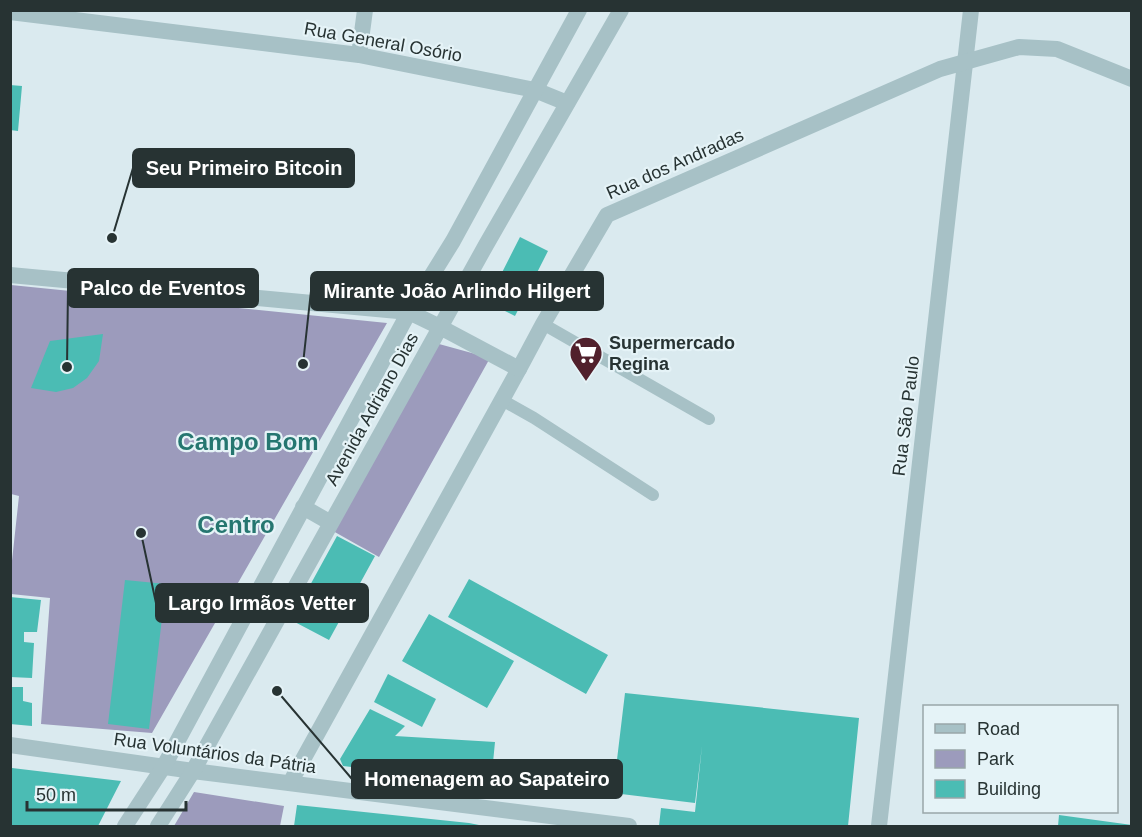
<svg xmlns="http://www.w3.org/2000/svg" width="1142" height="837" font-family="Helvetica,sans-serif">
  <rect width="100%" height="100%" fill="#daeaef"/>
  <!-- green -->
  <path fill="#9c9bbc" d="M11,285l376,38 -235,410 -111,-9 9,-126 -39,-4v-24l8,-74 -8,-2z
    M439,344l51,14 -111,199 -46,-26z
    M194,792l90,14 -4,20h-106z"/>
  <!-- building -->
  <path fill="#4bbcb4" d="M10,85l12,1 -4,45 -8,-1z
    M520,237l28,14 -33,65 -28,-14z
    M103,334l-4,27 -12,17 -14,10 -17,4 -25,-4 19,-47z
    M337,536l38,20 -46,84 -38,-20z
    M469,579l139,76 -22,39 -138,-77z
    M125,580l41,4 -17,145 -41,-5z
    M10,597l31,3 -4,32h-13v10l10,1 -2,35 -22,-1z
    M429,614l85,47 -27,47 -85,-47z
    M388,674l48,25 -14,28 -48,-25z
    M10,687h13v14l9,2v23l-22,-2z
    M625,693l234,25 -11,108h-189l2,-18 34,4 7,-66 -7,57 -82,-10z
    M370,709l35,17 -10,10 100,6 -4,41 -148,-17 -3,-7z
    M12,768l109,13 -23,45h-88z
    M297,805l172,18 15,3h-190z
    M1059,815l73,10v1h-74z"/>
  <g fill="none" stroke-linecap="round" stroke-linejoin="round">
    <!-- service -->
    <path stroke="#a7c1c6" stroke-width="12" d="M543,324l166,95
      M502,400l32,18 119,77"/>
    <!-- minor -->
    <path stroke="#a7c1c6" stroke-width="16" d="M10,12l349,43 176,35 32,13
      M359,55l6,-45
      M10,275l399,37
      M10,745l183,26 436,55
      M290,783l229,-414
      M879,826l92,-816"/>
    <!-- tertiary -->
    <path stroke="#a7c1c6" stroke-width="16" d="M409,312l31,15 79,42 24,-45 64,-109 333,-146 79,-22 38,2 75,30
      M303,507l28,16
      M125,826l39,-60 245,-454 44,-71 126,-231
      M158,826l35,-55 293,-526 135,-235"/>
  </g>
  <!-- icons -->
  <defs>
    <symbol id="supermarket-pin" viewBox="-11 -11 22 30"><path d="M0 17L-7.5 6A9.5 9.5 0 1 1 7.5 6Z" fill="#51202c" stroke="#e5f3f7"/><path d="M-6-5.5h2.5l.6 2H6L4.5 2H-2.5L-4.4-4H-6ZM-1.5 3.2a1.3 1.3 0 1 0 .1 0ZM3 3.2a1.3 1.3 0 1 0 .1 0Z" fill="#fff"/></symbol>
  </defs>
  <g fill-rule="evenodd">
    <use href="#supermarket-pin" x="567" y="334" width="38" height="52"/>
  </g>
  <g text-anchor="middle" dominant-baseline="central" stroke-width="4.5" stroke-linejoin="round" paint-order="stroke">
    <!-- street labels -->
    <g font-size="18" fill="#273333" stroke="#e5f3f7">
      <text transform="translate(383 42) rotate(10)">Rua General Osório</text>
      <text transform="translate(675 164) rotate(-24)">Rua dos Andradas</text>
      <text transform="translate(372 409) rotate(-61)">Avenida Adriano Dias</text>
      <text transform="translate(906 416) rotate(-83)">Rua São Paulo</text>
      <text transform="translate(215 753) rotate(8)">Rua Voluntários da Pátria</text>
    </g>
    <!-- poi labels -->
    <g font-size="18" font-weight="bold" fill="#273333" stroke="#e5f3f7" text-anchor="start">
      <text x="609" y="343">Supermercado<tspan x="609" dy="21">Regina</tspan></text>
    </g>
    <!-- district labels -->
    <g font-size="24" font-weight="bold" fill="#257670" stroke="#e5f3f7">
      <text x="248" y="441">Campo Bom</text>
      <text x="236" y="524">Centro</text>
    </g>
  </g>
  <!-- callouts -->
  <path fill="none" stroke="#273333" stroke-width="2" d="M112 238L133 168M67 367L68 288M303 364L311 291M141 533L156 603M277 691L352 779"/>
  <g fill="#273333" stroke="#e5f3f7" stroke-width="2">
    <circle cx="112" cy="238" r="6"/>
    <circle cx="67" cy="367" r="6"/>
    <circle cx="303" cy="364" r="6"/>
    <circle cx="141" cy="533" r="6"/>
    <circle cx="277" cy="691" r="6"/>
  </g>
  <g fill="#273333" stroke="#273333" stroke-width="2">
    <rect x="133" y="149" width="221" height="38" rx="6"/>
    <rect x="68" y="269" width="190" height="38" rx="6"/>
    <rect x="311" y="272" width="292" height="38" rx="6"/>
    <rect x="156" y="584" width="212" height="38" rx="6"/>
    <rect x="352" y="760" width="270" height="38" rx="6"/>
  </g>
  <g font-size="20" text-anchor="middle" font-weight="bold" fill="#fff">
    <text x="244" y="175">Seu Primeiro Bitcoin</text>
    <text x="163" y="295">Palco de Eventos</text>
    <text x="457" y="298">Mirante João Arlindo Hilgert</text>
    <text x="262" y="610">Largo Irmãos Vetter</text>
    <text x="487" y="786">Homenagem ao Sapateiro</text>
  </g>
  <!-- border -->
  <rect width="1142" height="837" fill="none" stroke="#273333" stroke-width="24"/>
  <!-- legend -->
  <rect x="923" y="705" width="195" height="108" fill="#e5f3f7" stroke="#99a6a9" stroke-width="1.5"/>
  <rect x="935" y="724" width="30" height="9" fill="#a7c1c6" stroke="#99a6a9" stroke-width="1.5"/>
  <text x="977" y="735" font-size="18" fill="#273333">Road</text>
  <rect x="935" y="750" width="30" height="18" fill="#9c9bbc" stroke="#99a6a9" stroke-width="1.5"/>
  <text x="977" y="765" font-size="18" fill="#273333">Park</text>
  <rect x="935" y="780" width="30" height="18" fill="#4bbcb4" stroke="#99a6a9" stroke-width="1.5"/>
  <text x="977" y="795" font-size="18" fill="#273333">Building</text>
  <!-- scale -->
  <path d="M27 801v9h159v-9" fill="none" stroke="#273333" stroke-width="3"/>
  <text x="36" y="801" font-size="18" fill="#273333" stroke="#e5f3f7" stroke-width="4.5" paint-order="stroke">50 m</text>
</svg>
